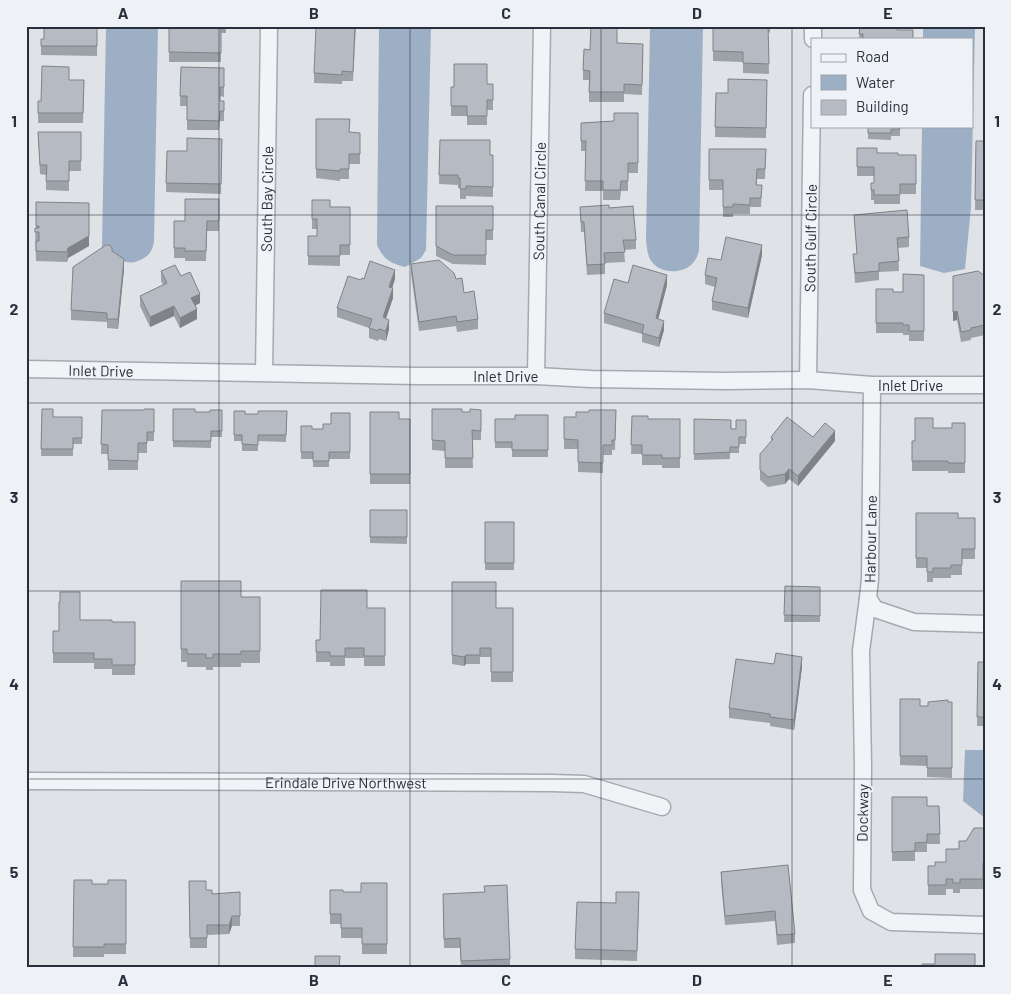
<svg xmlns="http://www.w3.org/2000/svg" width="1011" height="994" font-family="Barlow,sans-serif">
  <rect width="100%" height="100%" fill="#dfe2e7"/>
  <!-- water -->
  <path fill="#9cafc4" d="M106,26h52l-4,215c-1,7 -3,13 -10,17 -17,11 -28,-1 -42,-11z
    M379,26h52l-5,224 -5,8 -16,9c-15,-4 -21,-7 -28,-22z
    M650,26h53l-4,224c-1,5 -3,10 -7,14 -10,10 -31,10 -40,-2 -5,-6 -5,-15 -6,-22z
    M923,26h52l-4,181 -6,62 -21,4 -24,-7 2,-140h50v-87h-49z
    M965,750h20v68l-22,-17z"/>
  <g fill="none" stroke-linecap="round" stroke-linejoin="round">
    <defs>
      <g id="street">
        <path d="M813,39v-13"/>
        <path id="s1" d="M26,369l391,7h119l55,3 134,2 83,-1 64,5h113"/>
        <path id="s2" d="M264,373l5,-347"/>
        <path id="s3" d="M536,376l6,-350"/>
        <path id="s4" d="M808,380l4,-285"/>
        <path d="M872,385l-2,194 -2,19 7,11 39,13 71,2"/>
        <path d="M868,598l-7,53 2,115 -1,124 9,21 20,11 94,3"/>
        <path id="s5" d="M26,781l526,2 32,1 78,23"/>
      </g>
    </defs>
    <!-- street casing -->
    <use href="#street" stroke="#a5a9b1" stroke-width="19"/>
    <!-- street -->
    <use href="#street" stroke="#f1f3f6" stroke-width="16"/>
  </g>
  <!-- wall -->
  <path fill="#9da1a8" d="M97,26v30l-56,-1v-16h3z
    M169,26h57v7h-5v29h-52z
    M356,26l-3,55h-11v3l-28,-1v-10z
    M713,26h57v7l-2,-1 1,42 -26,-1v-11l-30,-1z
    M860,26l37,4 16,9h-54z
    M617,43l26,1 -1,51 -18,-1v8h-35v-22h-6v-10l7,-20z
    M181,67l43,1v29l-4,-1v5h4v20h-4l-1,9h-32v-24h-7z
    M69,80h15l-1,43h-45v-22h3z
    M767,80l-1,58 -51,-1 1,-44h12z
    M487,84h6v26h-6v15h-20v-9h-16v-29z
    M638,113v60h-10v18h-7l-1,9h-17v-9h-18l1,-40h-5v-28l33,-2z
    M316,119l34,13 10,1v31h-11v15h-9v2l-24,-3z
    M868,126h32v10h-9v4l-23,-1z
    M38,132h43v39h-12v20l-23,-1v-15l-6,-1z
    M222,139l-1,55 -55,-2 1,-41h20z
    M440,140l50,15h3v42l-27,-1v3h-6v-11h-2v-3l-19,-1z
    M976,141h9v69h-10z
    M857,148l20,5 21,2h18v39h-16v10h-26v-4h-3v-17h3v-7h-17z
    M709,149h57l-1,30h-8v6h5l-1,22h-11v7h-17v3h-10v-27h-14z
    M219,199v32h-12l-1,30h-21v-3h-11v-37h11z
    M312,200l18,7h20v48h-10v11l-32,-1v-29h9v-7h-5z
    M36,202l53,44 -21,12 -1,4 -31,-1 -1,-33h1z
    M436,206h57v34h-7v25l-33,-1 -17,-8z
    M580,207l29,1 27,32v9l-12,1 1,12 -20,1v11l-18,1 -3,-43h-3z
    M854,215l55,22v10l-11,1 1,23 -20,1v8l-24,3 -2,-29h4z
    M112,252l12,17 -6,60 -11,-1v-6l-36,-2v-10z
    M762,255l-14,63 -36,-8v-9l3,-14 -10,-3v-9l16,-15z
    M411,264l45,15 8,14 14,26v10l-21,3 -1,-6 -37,5 -8,-57z
    M161,271l20,5 19,27 -5,3 2,13 -17,9 -6,-12 -24,11 -10,-21v-10l23,-11 -2,-4z
    M924,275v66h-15v-6h-6v-2h-27v-44l17,3h10z
    M953,276h32v59l-14,3v2l-10,2 -4,-22 -4,1z
    M364,279h31l-3,9 1,10 -7,20 3,11 -3,12 -7,-2 -1,2 -9,-3v-10l-32,-11v-9l24,-28z
    M628,283l39,2 -9,34 6,11 -5,17 -17,-5v-8l-38,-11v-10z
    M42,409l11,8h29v27h-9v12h-32z
    M154,409v32h-7v12h-9v17h-30v-16h-7l1,-44h42z
    M173,409l22,3h15l12,-2v27h-11v11l-38,-1z
    M432,409l30,3h8l11,-2v30h-9l1,28h-28v-17l-13,-1z
    M616,410l-1,40h-3v5h-9v18l-25,-1v-23h-14v-32h12l13,-5z
    M234,411l11,3h13l29,-3 -1,31 -28,-1v10h-16v-10h-8z
    M370,412l29,7h11v65h-40z
    M350,413v46h-21v8h-16v-8h-12v-33l11,3h11l8,-5z
    M548,415v42h-36v-9h-17v-29h20z
    M632,416l16,3h32v49h-18v-3h-20v-11h-11z
    M694,419l37,10h5l10,-9v24h-7v9h-9v6l-36,1z
    M965,423v50h-17v-2h-36v-30h3l18,-13h19z
    M771,437h42l22,4 -37,45 -9,-7 -4,5 -17,3 -8,-7v-10l11,-29z
    M370,510h37v34l-37,-1z
    M916,513l42,5h17v41h-13v16h-11v3h-18v4h-6v-14h-11z
    M485,522h29v48h-29z
    M181,581l60,16h19v66h-19v4h-28v3h-7v-3h-19v-5h-6z
    M452,582l44,26h17v74h-22v-25h-11v7h-14l-2,2 -12,-2z
    M785,586l35,1v35h-36z
    M367,608h18v58h-21v-8h-19v8h-15v-4h-14v-22h4z
    M80,620l32,2h23v53h-23v-6h-18v-6h-41v-32h6z
    M978,662h7v64h-8z
    M774,664l28,3 -8,63 -24,-4v-3l-41,-5v-10z
    M900,699l20,7h8l20,-4h4v76l-25,-1v-11l-27,-1z
    M892,797l35,9h12l1,38h-13v8h-12v9h-23z
    M985,828v45h-2v16h-23v4h-7v-4h-7v6h-18v-29h7l11,-4 20,-21z
    M788,865l7,69v9l-18,2 -2,-24 -50,4 -4,-43v-10z
    M74,880l18,4h16l18,-4v74h-22v3h-31z
    M189,881l17,9 6,4 28,-2v34h-8l-3,8 -22,1v13h-17z
    M387,883v71h-25v-16h-21v-14h-11v-34l13,2h18z
    M639,902l-2,59 -62,-2v-10l41,-46z
    M443,904l67,55v9h-49l-1,-20h-16z"/>
  <!-- shaded-wall -->
  <path fill="#7f8388" d="M89,203v43l-21,12 -1,4 1,-14z
    M762,245v10l-14,63v-10z
    M124,259v10l-6,60v-10z
    M395,270v9l-6,18v-10z
    M667,275v10l-11,43v-10z
    M393,288v10l-10,29v-10z
    M200,294v9l-9,4v-9z
    M174,306v10l-24,11v-10z
    M197,309v10l-17,9v-10z
    M957,311v9l-4,1v-9z
    M389,320v9l-3,12v-10z
    M664,321v9l-5,17v-9z
    M835,431v10l-37,45v-10z
    M789,469v10l-4,5v-10z
    M466,655v9l-2,2v-9z
    M802,657v10l-8,63v-10z
    M232,916v10l-3,8v-9z"/>
  <!-- building -->
  <path fill="#b6bbc3" stroke="#7f8388" d="M44,26h53v20h-56v-7h3z
    M169,26h52v27l-52,-1z
    M316,26h39l-2,46 -11,-1v4l-28,-2z
    M591,26h26v17l26,1 -1,41 -18,-1v8h-35l1,-21 -7,-1 1,-21 6,1z
    M713,26h55l1,38 -26,-1v-11l-30,-1z
    M860,26h37v4h16v9h-50v-5h-4z
    M454,64h33v20h6v16h-6v16h-20v-10h-16v-19h3z
    M42,66l27,1v13h15l-1,33h-45v-12h3z
    M181,67l43,1v19h-4v14h4v10h-4l-1,10 -32,-1v-24h-7z
    M728,79l39,1 -1,48 -51,-1 1,-34h12z
    M614,113h24v50h-10v18h-7l-1,9h-17v-9h-18l1,-40h-5v-18l33,-2z
    M316,119h34l-1,13 11,1v21h-11v15h-9v2l-24,-2z
    M868,126h32v3h-9v4h-23z
    M38,132h43v29h-12v20h-23l1,-16h-7z
    M187,138l35,1 -1,45 -55,-1 1,-32h20z
    M440,140h50v15h3v32l-27,-1v3h-6v-11h-2v-3h-19z
    M976,141h9v59h-10z
    M857,148h20v5h21v2h18v29h-16v11h-26v-5h-3v-7h3v-16h-17z
    M709,149h57l-1,20h-8l-1,16h6l-1,13h-11v7l-17,-1v3h-10v-27h-14z
    M185,199h34v22h-12l-1,30h-21v-3h-11v-27h11z
    M312,200h18v7h20v38h-10v11h-32v-20h9v-17h-5z
    M36,202l53,1v33l-21,12 -1,4 -31,-1v-10h3v-9h-4v-4h4v-2h-3z
    M609,205v3l24,-2 3,34h-13l2,12 -21,1 1,11 -18,1 -3,-43h-3l-1,-15z
    M436,206h57v24h-7v25h-33l-17,-9z
    M907,210l2,27 -12,1 2,23 -20,2v8l-24,2 -2,-19h4l-3,-39z
    M726,237l36,8 -14,63 -36,-7 5,-23 -12,-3 3,-17 13,2z
    M106,245h4l2,3v3l12,8 -6,60h-11v-6l-36,-3 2,-43z
    M439,260l15,13 2,6 6,-1 2,15 10,-2 4,28 -21,3 -1,-6 -37,6 -8,-58z
    M370,261l25,9 -6,17 4,1 -10,29 6,3 -3,11 -7,-2 -1,2 -9,-3 3,-9 -35,-11 11,-32 13,4 1,-2 2,1z
    M175,265l6,11 9,-4 10,22 -9,4 6,11 -17,9 -6,-12 -24,11 -10,-21 27,-13 -6,-12z
    M633,265l34,10 -11,43 8,3 -5,17 -17,-5 2,-8 -40,-12 10,-34 14,4z
    M978,271l7,5v49l-14,3v2l-10,2 -4,-21 -4,1v-36z
    M903,274l21,1v56h-15v-6h-6v-2h-27v-34h17v3h10z
    M42,409h11v8h29v21h-9v11h-32z
    M144,409h10v23h-7v11h-9v18l-30,-1v-15l-7,-1 1,-34h42z
    M173,409h22v3h15v-2h12v21h-11v10h-38z
    M432,409h30v3h8v-3l11,1v21l-9,-1 1,28h-28v-17l-13,-1z
    M589,410h27l-1,30h-3v5h-9v18l-25,-1v-22l-14,-1v-22h12v-5h13z
    M234,411h11v3h13v-3h29l-1,24h-28v10l-16,-1v-9h-8z
    M370,412h29v7h11v55h-40z
    M331,413h19v39h-21v9h-16v-9h-12v-26h11v3h11v-5h8z
    M515,415h33v35h-36v-8h-17v-23h20z
    M632,416h16v3h32v39h-18v-3h-20v-10h-11z
    M787,417l26,20 12,-14 10,8 -37,45 -9,-7 -4,5 -17,3 -8,-7v-16l13,-15 -2,-2z
    M915,418h18v10h19v-5h13v40h-17v-2h-36v-20h3z
    M694,419l37,1v9h5v-9h10v17h-7v10h-9v5l-36,2z
    M370,510h37v27h-37z
    M916,513h42v5h17v31h-13v16h-11v3h-18v4h-6v-14h-11z
    M485,522h29v41h-29z
    M181,581h60v16h19v54h-19v3h-28v4h-7v-4h-19v-5h-6z
    M452,582h44v26h17v64h-22v-24h-11v7h-14l-2,2 -12,-2z
    M785,586l35,1v29l-36,-1z
    M321,590h46v18h18v48h-21v-8h-19v8h-15v-4h-14v-12h4z
    M60,592h20v28h32v2h23v43h-23v-6h-18v-6h-41v-22h6v-29h1z
    M776,653l26,4 -8,63 -24,-3v-3l-41,-6 7,-49 38,5z
    M978,662h7v55h-8z
    M900,699h20v7h8v-4l20,-2v2h4v66h-25v-12h-27z
    M892,797h35v9h12l1,28h-13v8l-12,1v8l-23,1z
    M974,828h11v35h-2v16h-23v4h-7v-4h-7v6h-18v-19h7v-4h11v-13h13v-8h7z
    M788,865l7,69 -18,1 -2,-24 -50,5 -4,-44z
    M74,880h18v4h16v-4h18v64h-22v3h-31z
    M189,881h17v9h6v4l28,-2v24h-8l-3,9h-22v13h-17z
    M361,883h26v61h-25v-16h-21v-14h-11v-24h13v2h18z
    M507,885l3,74 -49,2 -1,-23 -16,1 -1,-45 42,-2 -1,-6z
    M616,892h23l-2,59 -62,-2 2,-47 39,1z
    M935,954h40v14h-53v-4h13z
    M315,956h25l-1,12h-24z"/>
  <!-- grid -->
  <path fill="none" stroke="#29303d" stroke-width="1" stroke-opacity="0.55" d="M219,26v942M410,26v942M601,26v942M792,26v942M26,215h959M26,403h959M26,591h959M26,779h959"/>
  <g text-anchor="middle" dominant-baseline="central" stroke-width="4" stroke-linejoin="round" paint-order="stroke">
    <!-- street labels -->
    <g font-size="15" fill="#29303d" stroke="#eef1f5">
      <text stroke="none"><textPath href="#s2" startOffset="174">South Bay Circle</textPath></text>
      <text stroke="none"><textPath href="#s3" startOffset="175">South Canal Circle</textPath></text>
      <text stroke="none"><textPath href="#s4" startOffset="142">South Gulf Circle</textPath></text>
      <text stroke="none"><textPath href="#s1" startOffset="75">Inlet Drive</textPath></text>
      <text stroke="none"><textPath href="#s1" startOffset="480">Inlet Drive</textPath></text>
      <text stroke="none"><textPath href="#s1" startOffset="885">Inlet Drive</textPath></text>
      <text transform="translate(870 539) rotate(-89)">Harbour Lane</text>
      <text stroke="none"><textPath href="#s5" startOffset="320">Erindale Drive Northwest</textPath></text>
      <text transform="translate(862 813) rotate(-89)">Dockway</text>
    </g>
  </g>
  <!-- border -->
  <rect width="1011" height="994" fill="none" stroke="#eef1f5" stroke-width="55"/>
  <!-- legend -->
  <rect x="811" y="38" width="162" height="90" fill="#eef1f5" stroke="#9fa4ab"/>
  <rect x="821" y="54" width="25" height="8" fill="#f1f3f6" stroke="#9fa4ab"/>
  <text x="856" y="62" font-size="15" fill="#29303d">Road</text>
  <rect x="821" y="75" width="25" height="15" fill="#9cafc4" stroke="#9fa4ab"/>
  <text x="856" y="88" font-size="15" fill="#29303d">Water</text>
  <rect x="821" y="100" width="25" height="15" fill="#b6bbc3" stroke="#9fa4ab"/>
  <text x="856" y="112" font-size="15" fill="#29303d">Building</text>
  <rect x="28" y="28" width="956" height="938" fill="none" stroke="#29303d" stroke-width="2"/>
  <g font-size="16" text-anchor="middle" font-weight="bold" fill="#29303d">
    <text x="123" y="19">A</text>
    <text x="314" y="19">B</text>
    <text x="506" y="19">C</text>
    <text x="697" y="19">D</text>
    <text x="888" y="19">E</text>
    <text x="14" y="127">1</text>
    <text x="997" y="127">1</text>
    <text x="14" y="315">2</text>
    <text x="997" y="315">2</text>
    <text x="14" y="503">3</text>
    <text x="997" y="503">3</text>
    <text x="14" y="690">4</text>
    <text x="997" y="690">4</text>
    <text x="14" y="878">5</text>
    <text x="997" y="878">5</text>
    <text x="123" y="986">A</text>
    <text x="314" y="986">B</text>
    <text x="506" y="986">C</text>
    <text x="697" y="986">D</text>
    <text x="888" y="986">E</text>
  </g>
</svg>
